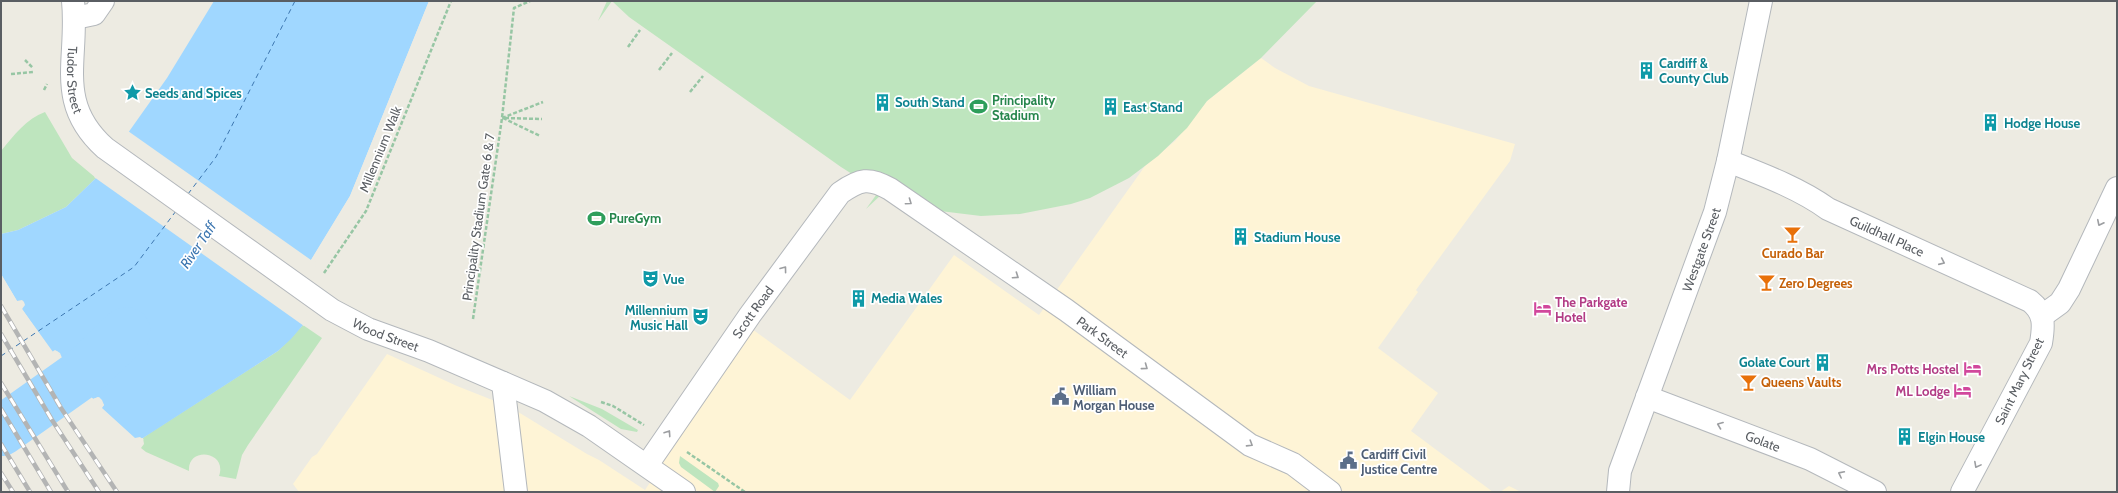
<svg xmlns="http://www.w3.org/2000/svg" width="2118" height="493" font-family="Cabin,sans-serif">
  <rect width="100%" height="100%" fill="#edebe2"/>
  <!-- commercial -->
  <path fill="#fef4d6" d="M1261,58l14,10 34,18 206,58 -5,17 -94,129 2,2 -40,56 60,45 -27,38 82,61h-1194l-6,-8 19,-27 5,-3 70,-100 70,32 53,21 77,47 12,6 46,30 107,-161 98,71 104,-145 85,60 106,-149 30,-25 32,-40z
    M1509,486l12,6h-21z"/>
  <!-- green -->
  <path fill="#bee5be" d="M607,1h710l-56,57 -54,43 -20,27 -29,28 -29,22 -39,20 -19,6 -51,10 -39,2 -41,-5 -57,-18 -17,16 13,-18 -38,-24 -161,-114 -51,-36 -17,-16 -14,20z
    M45,112l27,46 24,20 -30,29 -48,23 -17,4v-83c13,-16 25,-32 44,-39z
    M303,325l19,13 -74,107 -6,10 -6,24 -17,-3c9,-25 -32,-30 -30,-5l-43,-19 -5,-4 3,-4 -1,-6 7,-5 128,-82z
    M569,396l33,13 36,21 -1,2 -16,-3z
    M680,456l38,27 1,3 -4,6 -34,-25 -2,-4z"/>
  <!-- water -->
  <path fill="#a0d7ff" d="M214,1h215l-79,195 -39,64 3,2 -11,63 -12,14 -13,12 -135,87 -8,1 -34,-31 3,-3 -6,-8 -5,2 -34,-38 3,-3 -5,-7 -4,1 -31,-43 2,-7 -7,-1 -16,-27v-40l17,-4 48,-23 30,-29 71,-100z"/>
  <!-- pier -->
  <path fill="#edebe2" d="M429,1h2l-79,196 -38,62 2,3 -12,64 -210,-149 34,-46 183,129 39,-64z
    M1,274l16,27 5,-1 2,2 1,3 -3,4 30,43 3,-2 5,3 2,5 -3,3 9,10 25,28 6,-2 3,3 2,5 -2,3 33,30 5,-1 4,3 -6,-1 -5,1 -33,-31 2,-4 -2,-4 -2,-2 -6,2 -25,-29 -10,-11 3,-4 -1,-3 -4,-1 -4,1 -30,-44 1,-7 -6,-1 -15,-24z"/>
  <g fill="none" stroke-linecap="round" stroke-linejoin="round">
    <!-- river -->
    <path stroke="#a0d7ff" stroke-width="50" d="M1,431l82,-58 43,-41"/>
    <!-- ferry -->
    <path stroke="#3d77b1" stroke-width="1" stroke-dasharray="5 4" stroke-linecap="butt" d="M188,194l28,-37 79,-156
      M1,356l133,-89 42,-56"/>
    <defs>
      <g id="minor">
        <path id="s1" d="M73,1c6,58 -19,101 32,147l227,162 36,19 61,22 116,50 44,25 95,66"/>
        <path d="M75,18l19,-4 9,-13"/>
        <path id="s2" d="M1728,161c33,13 71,27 100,48l202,92c15,12 14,24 11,42l-79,149"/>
        <path d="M2042,316l18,-13 9,-14 48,-101"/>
        <path d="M503,383l13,109"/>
        <path id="s3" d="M1647,397l163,62 65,33"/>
        <path id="s4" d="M647,465l103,-150 90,-122c20,-14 29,-16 50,-4l176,121 184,135 43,19 37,28"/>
        <path id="s5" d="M1618,492l2,-21 95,-259 13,-51 33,-160"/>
      </g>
    </defs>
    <!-- minor casing -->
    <use href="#minor" stroke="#b4b8bc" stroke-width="24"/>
    <!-- path -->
    <path stroke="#97c6a4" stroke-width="2.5" stroke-dasharray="4 2" stroke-linecap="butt" d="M628,47l12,-17
      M25,60l8,8
      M659,70l13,-17
      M11,74l22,-2
      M44,90l3,-6
      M690,92l13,-16
      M502,118l41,-16
      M503,118l37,18
      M505,118l37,1
      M324,273l42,-62 85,-210
      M473,319l29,-201 12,-110 16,-7
      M601,402l12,4 31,19
      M687,452l58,40"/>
    <!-- minor -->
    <use href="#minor" stroke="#fff" stroke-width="22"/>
    <defs>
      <path id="rail" d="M1,306l60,102 56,84
        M1,334l51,86 47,72
        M1,383l67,109
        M1,409l50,83
        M1,444l29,48
        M1,473l12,19"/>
    </defs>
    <!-- rail casing -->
    <use href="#rail" stroke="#b3b4b4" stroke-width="4.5"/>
    <!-- rail -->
    <use href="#rail" stroke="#fff" stroke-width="3" stroke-dasharray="9" stroke-linecap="butt"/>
  </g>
  <!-- one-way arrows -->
  <defs><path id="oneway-chevron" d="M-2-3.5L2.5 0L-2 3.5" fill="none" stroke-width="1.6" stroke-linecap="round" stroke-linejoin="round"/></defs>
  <g stroke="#9c9ea1">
    <use href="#oneway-chevron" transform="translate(909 202) rotate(35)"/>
    <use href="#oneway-chevron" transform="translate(2100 223) rotate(116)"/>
    <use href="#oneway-chevron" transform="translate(1942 262) rotate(24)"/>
    <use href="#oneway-chevron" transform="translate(784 269) rotate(-53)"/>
    <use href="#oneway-chevron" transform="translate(1016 276) rotate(34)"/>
    <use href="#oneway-chevron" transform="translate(1145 367) rotate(36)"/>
    <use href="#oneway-chevron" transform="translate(1720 425) rotate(-159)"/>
    <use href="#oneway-chevron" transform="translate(668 433) rotate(-56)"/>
    <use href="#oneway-chevron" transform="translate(1250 444) rotate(32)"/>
    <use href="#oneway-chevron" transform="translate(1977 465) rotate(118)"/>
    <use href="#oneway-chevron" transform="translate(1841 474) rotate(-153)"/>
  </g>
  <!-- icons -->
  <defs>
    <symbol id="building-bare" viewBox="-9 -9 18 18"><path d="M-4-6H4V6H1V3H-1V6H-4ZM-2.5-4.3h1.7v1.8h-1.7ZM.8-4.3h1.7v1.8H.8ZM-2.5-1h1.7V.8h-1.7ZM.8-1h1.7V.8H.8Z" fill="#0f9aa8" stroke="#fff" stroke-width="2.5" paint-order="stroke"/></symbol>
    <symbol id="sight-bare" viewBox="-9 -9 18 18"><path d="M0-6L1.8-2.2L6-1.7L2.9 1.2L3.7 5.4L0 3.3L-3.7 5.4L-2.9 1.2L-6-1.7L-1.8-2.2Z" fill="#0f9aa8" stroke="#fff" stroke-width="2.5" paint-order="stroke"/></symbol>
    <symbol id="stadium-bare" viewBox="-9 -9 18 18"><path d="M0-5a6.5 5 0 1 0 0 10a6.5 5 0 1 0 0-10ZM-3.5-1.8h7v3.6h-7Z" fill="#2e9e5b" stroke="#fff" stroke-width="2.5" paint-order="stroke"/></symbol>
    <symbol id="bar-bare" viewBox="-9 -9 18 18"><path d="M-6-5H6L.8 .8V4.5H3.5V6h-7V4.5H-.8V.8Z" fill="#e8710a" stroke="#fff" stroke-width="2.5" paint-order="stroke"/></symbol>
    <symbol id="theatre-bare" viewBox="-9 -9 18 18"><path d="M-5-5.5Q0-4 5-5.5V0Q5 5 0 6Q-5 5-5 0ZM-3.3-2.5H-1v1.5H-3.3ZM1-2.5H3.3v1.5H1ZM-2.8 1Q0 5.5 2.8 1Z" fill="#0f9aa8" stroke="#fff" stroke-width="2.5" paint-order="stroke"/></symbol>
    <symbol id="hotel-bare" viewBox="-9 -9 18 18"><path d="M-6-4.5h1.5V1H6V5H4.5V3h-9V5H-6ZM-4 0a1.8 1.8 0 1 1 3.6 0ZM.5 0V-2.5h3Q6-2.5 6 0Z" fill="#d1479c" stroke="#fff" stroke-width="2.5" paint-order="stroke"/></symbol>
    <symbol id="civic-bare" viewBox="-9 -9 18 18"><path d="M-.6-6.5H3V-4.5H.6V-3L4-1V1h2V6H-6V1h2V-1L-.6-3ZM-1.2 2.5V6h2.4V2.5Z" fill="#5c6f8a" stroke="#fff" stroke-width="2.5" paint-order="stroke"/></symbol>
  </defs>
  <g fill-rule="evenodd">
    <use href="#building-bare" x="1634" y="58" width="25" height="25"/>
    <use href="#sight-bare" x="120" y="80" width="25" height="25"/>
    <use href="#building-bare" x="870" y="90" width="25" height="25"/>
    <use href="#stadium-bare" x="966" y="94" width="25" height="25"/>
    <use href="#building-bare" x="1098" y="94" width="25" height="25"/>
    <use href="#building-bare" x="1978" y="110" width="25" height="25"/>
    <use href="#stadium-bare" x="584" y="206" width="25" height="25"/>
    <use href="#bar-bare" x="1780" y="222" width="25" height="25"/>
    <use href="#building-bare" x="1228" y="224" width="25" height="25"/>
    <use href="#theatre-bare" x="638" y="266" width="25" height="25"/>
    <use href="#bar-bare" x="1754" y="270" width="25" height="25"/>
    <use href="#building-bare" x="846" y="286" width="25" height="25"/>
    <use href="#hotel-bare" x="1530" y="296" width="25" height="25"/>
    <use href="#theatre-bare" x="688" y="304" width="25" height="25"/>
    <use href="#building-bare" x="1810" y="350" width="25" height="25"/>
    <use href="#hotel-bare" x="1960" y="356" width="25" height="25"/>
    <use href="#bar-bare" x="1736" y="370" width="25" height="25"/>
    <use href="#hotel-bare" x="1950" y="378" width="25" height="25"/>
    <use href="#civic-bare" x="1048" y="384" width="25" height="25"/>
    <use href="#building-bare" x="1892" y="424" width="25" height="25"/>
    <use href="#civic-bare" x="1336" y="448" width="25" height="25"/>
  </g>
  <g text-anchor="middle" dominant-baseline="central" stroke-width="3.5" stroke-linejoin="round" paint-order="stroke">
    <!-- culture labels -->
    <g font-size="13" font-weight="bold" fill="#0d838f" stroke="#fff" text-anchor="start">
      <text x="1659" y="63">Cardiff &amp;<tspan x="1659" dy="15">County Club</tspan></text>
      <text x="145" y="93">Seeds and Spices</text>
      <text x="895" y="102">South Stand</text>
      <text x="1123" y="107">East Stand</text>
      <text x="2004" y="123">Hodge House</text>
      <text x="1254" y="237">Stadium House</text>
      <text x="663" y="279">Vue</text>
      <text x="871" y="298">Media Wales</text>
      <text x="688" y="310" text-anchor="end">Millennium<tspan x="688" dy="15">Music Hall</tspan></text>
      <text x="1810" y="362" text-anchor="end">Golate Court</text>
      <text x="1918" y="437">Elgin House</text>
    </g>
    <!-- street labels -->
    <g font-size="13" fill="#5a5e63" stroke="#fff">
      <text stroke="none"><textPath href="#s1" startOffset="79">Tudor Street</textPath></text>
      <text transform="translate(380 149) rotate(-68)">Millennium Walk</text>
      <text transform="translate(478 217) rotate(-82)">Principality Stadium Gate 6 &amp; 7</text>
      <text stroke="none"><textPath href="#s2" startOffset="176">Guildhall Place</textPath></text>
      <text stroke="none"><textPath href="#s5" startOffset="257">Westgate Street</textPath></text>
      <text stroke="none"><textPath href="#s4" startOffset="186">Scott Road</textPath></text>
      <text stroke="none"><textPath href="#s1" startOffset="495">Wood Street</textPath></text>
      <text stroke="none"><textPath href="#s4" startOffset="647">Park Street</textPath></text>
      <text transform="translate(2019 381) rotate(-64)">Saint Mary Street</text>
      <text stroke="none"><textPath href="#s3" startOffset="124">Golate</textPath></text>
    </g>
    <!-- leisure labels -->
    <g font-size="13" font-weight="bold" fill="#27864d" stroke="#fff" text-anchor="start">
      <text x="992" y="100">Principality<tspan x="992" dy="15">Stadium</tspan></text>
      <text x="609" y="218">PureGym</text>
    </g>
    <!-- food labels -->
    <g font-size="13" font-weight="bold" fill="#c56008" stroke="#fff" text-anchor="start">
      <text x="1793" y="253" text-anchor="middle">Curado Bar</text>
      <text x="1779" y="283">Zero Degrees</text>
      <text x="1761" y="382">Queens Vaults</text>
    </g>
    <!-- hotel labels -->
    <g font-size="13" font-weight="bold" fill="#b23c85" stroke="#fff" text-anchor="end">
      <text x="1555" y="302" text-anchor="start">The Parkgate<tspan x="1555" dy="15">Hotel</tspan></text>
      <text x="1959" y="369">Mrs Potts Hostel</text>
      <text x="1950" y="391">ML Lodge</text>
    </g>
    <!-- service labels -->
    <g font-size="13" font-weight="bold" fill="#4e5e75" stroke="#fff" text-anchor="start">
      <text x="1073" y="390">William<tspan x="1073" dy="15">Morgan House</tspan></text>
      <text x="1361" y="454">Cardiff Civil<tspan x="1361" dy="15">Justice Centre</tspan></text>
    </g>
    <!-- water labels -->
    <g font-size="14" font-style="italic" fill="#3d77b1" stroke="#fff">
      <text transform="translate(198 245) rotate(-56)">River Taff</text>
    </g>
  </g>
  <!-- border -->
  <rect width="2118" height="493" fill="none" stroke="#5a5e63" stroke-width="4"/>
</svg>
